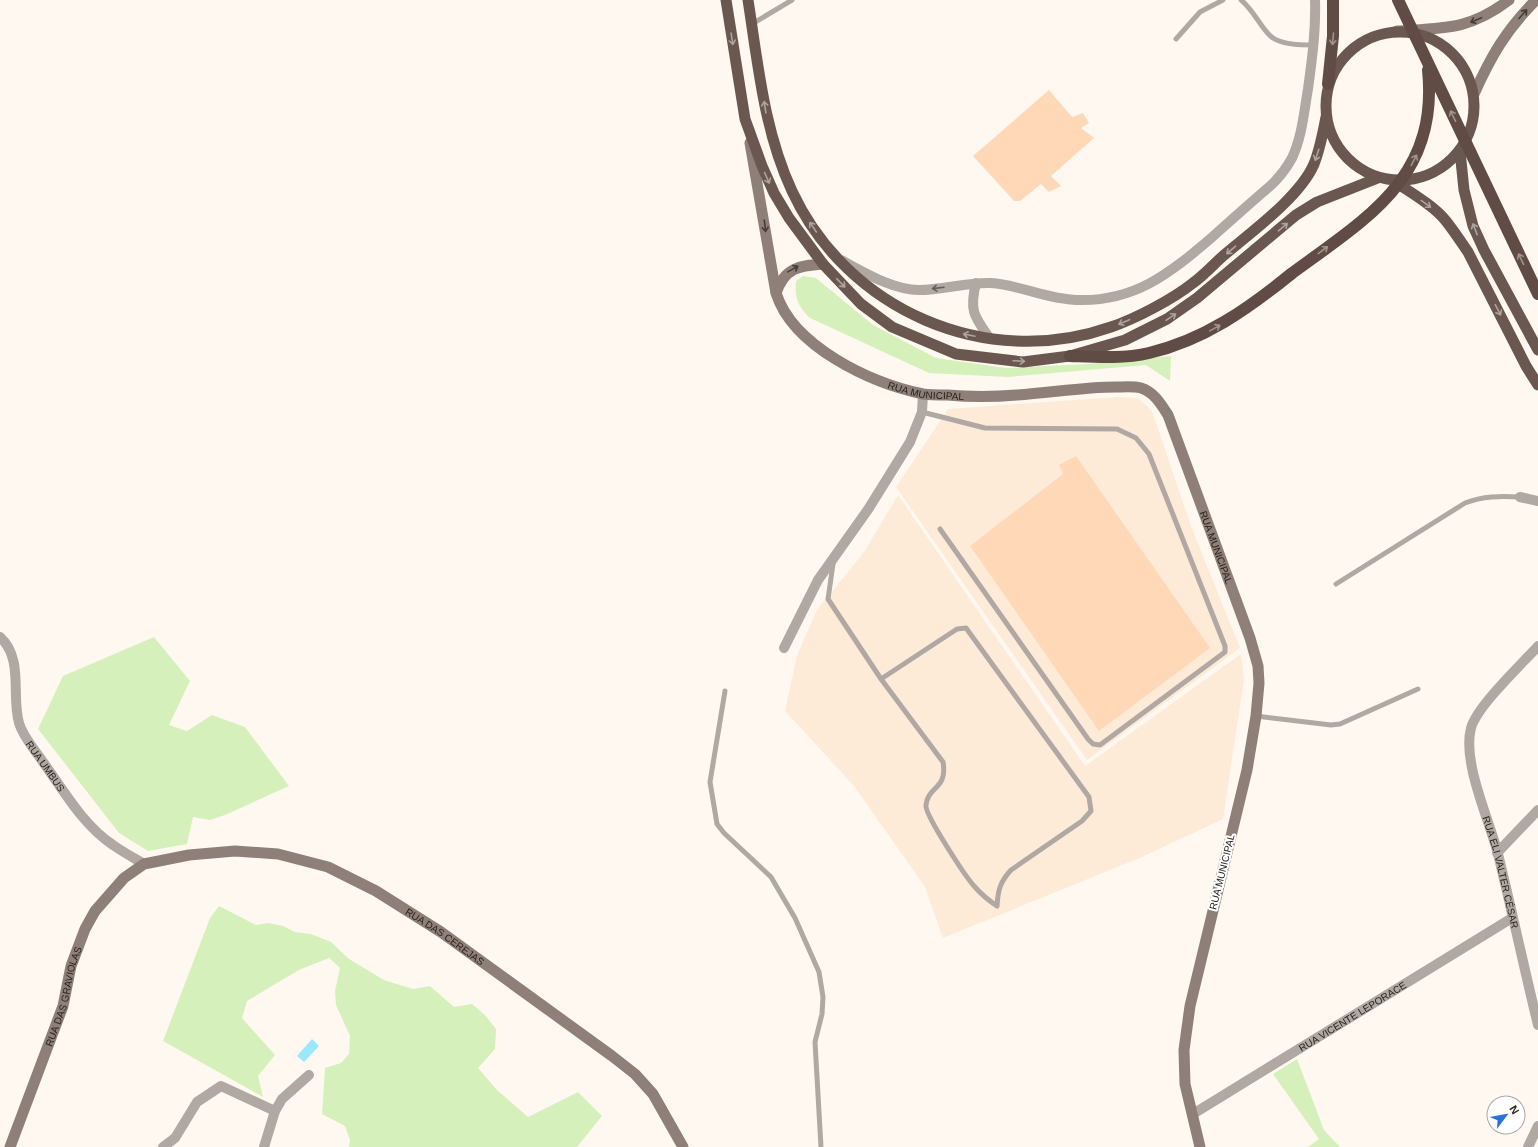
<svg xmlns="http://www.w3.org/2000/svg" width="1538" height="1147" font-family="Helvetica,sans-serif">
  <rect width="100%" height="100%" fill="#fff8f1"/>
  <!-- built -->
  <path fill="#fdebd8" d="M1117,397l21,1 14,13 39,115 49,122 -153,112 -191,-273 52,-78z
    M898,495l187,271 156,-112 3,26 -21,139 -81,38 -199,81 -18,-51 -71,-101 -69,-75 12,-56 20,-45 47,-58z"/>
  <!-- green -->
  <path fill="#d6f0bb" d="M803,276l13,2 57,47 63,33 70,10 82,-4 83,-8 -1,25 -24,-16 -138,12 -79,-4 -119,-55c-12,-11 -16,-21 -14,-37z
    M154,637l36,44 -21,44 18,6 25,-16 33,12 44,59 -64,29 -15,5 -17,-3 -6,27 -39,7 -29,-18 -81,-104 25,-53z
    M219,906l37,19 12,-2 15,3 12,6 16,2 20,8 18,17 35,21 29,9 17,-3 24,21 18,-3 13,11 11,14 -1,20 -17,19 19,22 31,27 50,-25 24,24 -25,31h-228l1,-7 -5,-14 -23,-12 3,-46 16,-5 8,-9 1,-18 -14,-31 -1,-14 5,-23 -11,-10 -30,12 -52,31 -5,17 33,37 -17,21 5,21 -100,-56 47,-123z
    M1297,1059l27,71 16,17h-32l11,-8 -46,-65z"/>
  <!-- water -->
  <path fill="#99e8fc" d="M312,1039l7,7 -15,16 -7,-6z"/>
  <!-- building -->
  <path fill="#ffd8b7" d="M1049,90l23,27 11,-4 6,10 -8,5 13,10 -43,38 10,10 -12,6 -8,-8 -21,17h-6l-41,-45z
    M1076,456l134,192 -111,83 -129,-185 93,-72 -4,-9z"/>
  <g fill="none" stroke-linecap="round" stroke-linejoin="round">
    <!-- service -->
    <path stroke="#b1a7a3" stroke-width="5" d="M1241,0c13,10 22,32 32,38 10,7 29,7 40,7
      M752,24l40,-24
      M1176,39l24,-27 23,-12
      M922,412l63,16 132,1 19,9 13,16 76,192v6l-125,93 -7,-1 -5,-5 -148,-210
      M833,564l-5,35 53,80 76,-50 9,-1 123,169 2,14 -9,10 -71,49c-11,12 -13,20 -14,36
      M1336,584l129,-81c18,-7 35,-7 55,-6
      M881,679l62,83c5,27 -15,24 -17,43 -2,9 40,72 48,81 7,8 14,14 23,20
      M725,691l-15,91 7,42 7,9 47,44 24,41 24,54 4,25 -1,17 -7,28 6,105
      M1256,716l75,9 9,-1 78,-35"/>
    <!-- minor -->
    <g stroke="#b1a7a3" stroke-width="10">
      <path d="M841,260c23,12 51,30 78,30 24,0 48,-8 72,-7 29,2 56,16 86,17 57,2 92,-26 133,-61 19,-17 39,-35 59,-52 9,-8 17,-18 23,-29 10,-21 12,-46 16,-69 4,-29 8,-59 7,-89"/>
      <path d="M976,283c-7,28 -2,33 14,56"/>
      <path d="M1520,497l18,4"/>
      <path id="s1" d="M0,637c24,22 11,58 19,86 4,14 16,27 24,39 21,29 40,63 70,83 10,7 21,13 31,19"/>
      <path id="s2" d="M1538,646c-17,19 -61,60 -67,82 -9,34 18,91 27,126 14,57 26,114 40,171"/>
      <path d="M784,648l34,-68 51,-72 41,-66 12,-30 1,-18"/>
      <path d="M1497,853l41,-43"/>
      <path id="s3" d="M1193,1114l319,-196"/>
      <path d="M163,1147l12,-9 22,-36 24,-16 54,25"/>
      <path d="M264,1147l11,-36 7,-12 27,-24"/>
      <path d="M1528,1147l10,-21"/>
    </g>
    <!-- secondary -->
    <g stroke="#8e8079" stroke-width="11">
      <path d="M1397,31c47,-3 73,-1 112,-31"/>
      <path d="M1474,94c17,-38 32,-64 62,-94"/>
      <path id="s4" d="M750,143l26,150c17,54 95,90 147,101 7,1 16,1 24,1 23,2 46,2 70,0 33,-2 66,-8 99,-8 8,0 17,-1 25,1 13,4 20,16 27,27l82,223 8,28 1,17 -3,33 -9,54 -57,236 -6,44 1,34 15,63"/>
      <path d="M776,293c9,-26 23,-27 47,-29"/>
      <path id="s5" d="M10,1147l53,-141 8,-40 14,-37 10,-18 29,-33 20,-14 45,-9 46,-4 43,3 50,13 48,24 65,41 171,124 23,18 18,20 30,53"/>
    </g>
    <!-- trunk -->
    <path stroke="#6a5850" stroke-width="11" d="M726,0l19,119 17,47 12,27 15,25 34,46 38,40 31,23 64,27 67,8 47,-6 55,-16 42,-21 30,-21 99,-83 21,-13 61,-24
      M748,0c10,64 16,131 44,191 55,119 194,180 319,136 24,-8 62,-28 82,-44 11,-8 20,-18 30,-27 27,-23 77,-59 91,-92 6,-15 9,-31 12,-47
      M1326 106a74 74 0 1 1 148 0a74 74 0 1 1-148 0Z
      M1460,151l4,39 9,36 11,24 54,100
      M1394,181c17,12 39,24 52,40 8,10 15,21 22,31l58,114 12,19"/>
    <!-- motorway -->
    <path stroke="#604c44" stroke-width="12" d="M1328,84l5,-48v-36
      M1070,356c25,1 54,3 79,-3 55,-13 99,-44 142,-79"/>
    <!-- motorway-bridge -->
    <path stroke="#604c44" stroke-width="12" d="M1398,0l140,294
      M1291,274c76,-56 148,-96 137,-204"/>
  </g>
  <!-- one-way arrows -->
  <defs><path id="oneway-shaft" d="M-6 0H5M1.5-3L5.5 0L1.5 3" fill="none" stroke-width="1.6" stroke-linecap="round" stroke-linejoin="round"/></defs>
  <g stroke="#473e37">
    <use href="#oneway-shaft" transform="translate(1523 14) rotate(-49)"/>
    <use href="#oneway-shaft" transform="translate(1476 20) rotate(157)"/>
    <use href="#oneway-shaft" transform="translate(765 226) rotate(83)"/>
    <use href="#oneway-shaft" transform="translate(793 269) rotate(-29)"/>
  </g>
  <g stroke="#ada39f">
    <use href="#oneway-shaft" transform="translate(732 39) rotate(81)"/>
    <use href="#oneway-shaft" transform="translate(765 107) rotate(-99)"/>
    <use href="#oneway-shaft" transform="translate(1317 155) rotate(108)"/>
    <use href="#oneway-shaft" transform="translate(767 178) rotate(66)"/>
    <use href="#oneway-shaft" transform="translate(1426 204) rotate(36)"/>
    <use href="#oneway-shaft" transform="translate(813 227) rotate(-124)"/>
    <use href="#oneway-shaft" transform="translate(1283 227) rotate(-40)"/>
    <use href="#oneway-shaft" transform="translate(1475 229) rotate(-111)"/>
    <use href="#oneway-shaft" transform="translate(1231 250) rotate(139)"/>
    <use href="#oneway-shaft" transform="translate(841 283) rotate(46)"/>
    <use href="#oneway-shaft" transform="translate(1498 310) rotate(63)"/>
    <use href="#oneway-shaft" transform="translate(1171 317) rotate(-34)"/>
    <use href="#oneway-shaft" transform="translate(1124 322) rotate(157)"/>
    <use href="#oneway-shaft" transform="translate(969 335) rotate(-168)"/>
    <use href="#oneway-shaft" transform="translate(1019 361) rotate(3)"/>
  </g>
  <g stroke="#a0948f">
    <use href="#oneway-shaft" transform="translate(1333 39) rotate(95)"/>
    <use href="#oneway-shaft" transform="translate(1453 116) rotate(-116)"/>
    <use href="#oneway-shaft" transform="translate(1414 160) rotate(-63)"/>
    <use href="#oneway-shaft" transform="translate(1323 250) rotate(-37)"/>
    <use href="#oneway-shaft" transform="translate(1521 259) rotate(-116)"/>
    <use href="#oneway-shaft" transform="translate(1215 328) rotate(-29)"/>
  </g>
  <use stroke="#665e58" href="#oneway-shaft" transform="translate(938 288) rotate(173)"/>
  <g text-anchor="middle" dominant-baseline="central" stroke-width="4" stroke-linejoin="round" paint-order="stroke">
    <!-- street labels -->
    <g font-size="10" fill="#28221b" stroke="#fff">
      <text stroke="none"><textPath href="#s4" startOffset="340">RUA MUNICIPAL</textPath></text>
      <text stroke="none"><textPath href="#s4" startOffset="736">RUA MUNICIPAL</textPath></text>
      <text stroke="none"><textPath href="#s1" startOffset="141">RUA UMBUS</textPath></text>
      <text transform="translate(1222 872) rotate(-76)">RUA MUNICIPAL</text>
      <text stroke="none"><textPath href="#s2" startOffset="255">RUA ELI VALTER CÉSAR</textPath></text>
      <text stroke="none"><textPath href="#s5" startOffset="643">RUA DAS CEREJAS</textPath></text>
      <text stroke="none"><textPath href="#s5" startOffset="160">RUA DAS GRAVIOLAS</textPath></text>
      <text stroke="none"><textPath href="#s3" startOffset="187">RUA VICENTE LEPORACE</textPath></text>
    </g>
  </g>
  <!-- north arrow -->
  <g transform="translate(1506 1115) rotate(58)"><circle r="19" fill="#ffffff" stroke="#a9a7a4"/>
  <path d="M0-3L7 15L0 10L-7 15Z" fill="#2773de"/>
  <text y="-6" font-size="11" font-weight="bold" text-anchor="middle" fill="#28221b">N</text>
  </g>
</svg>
